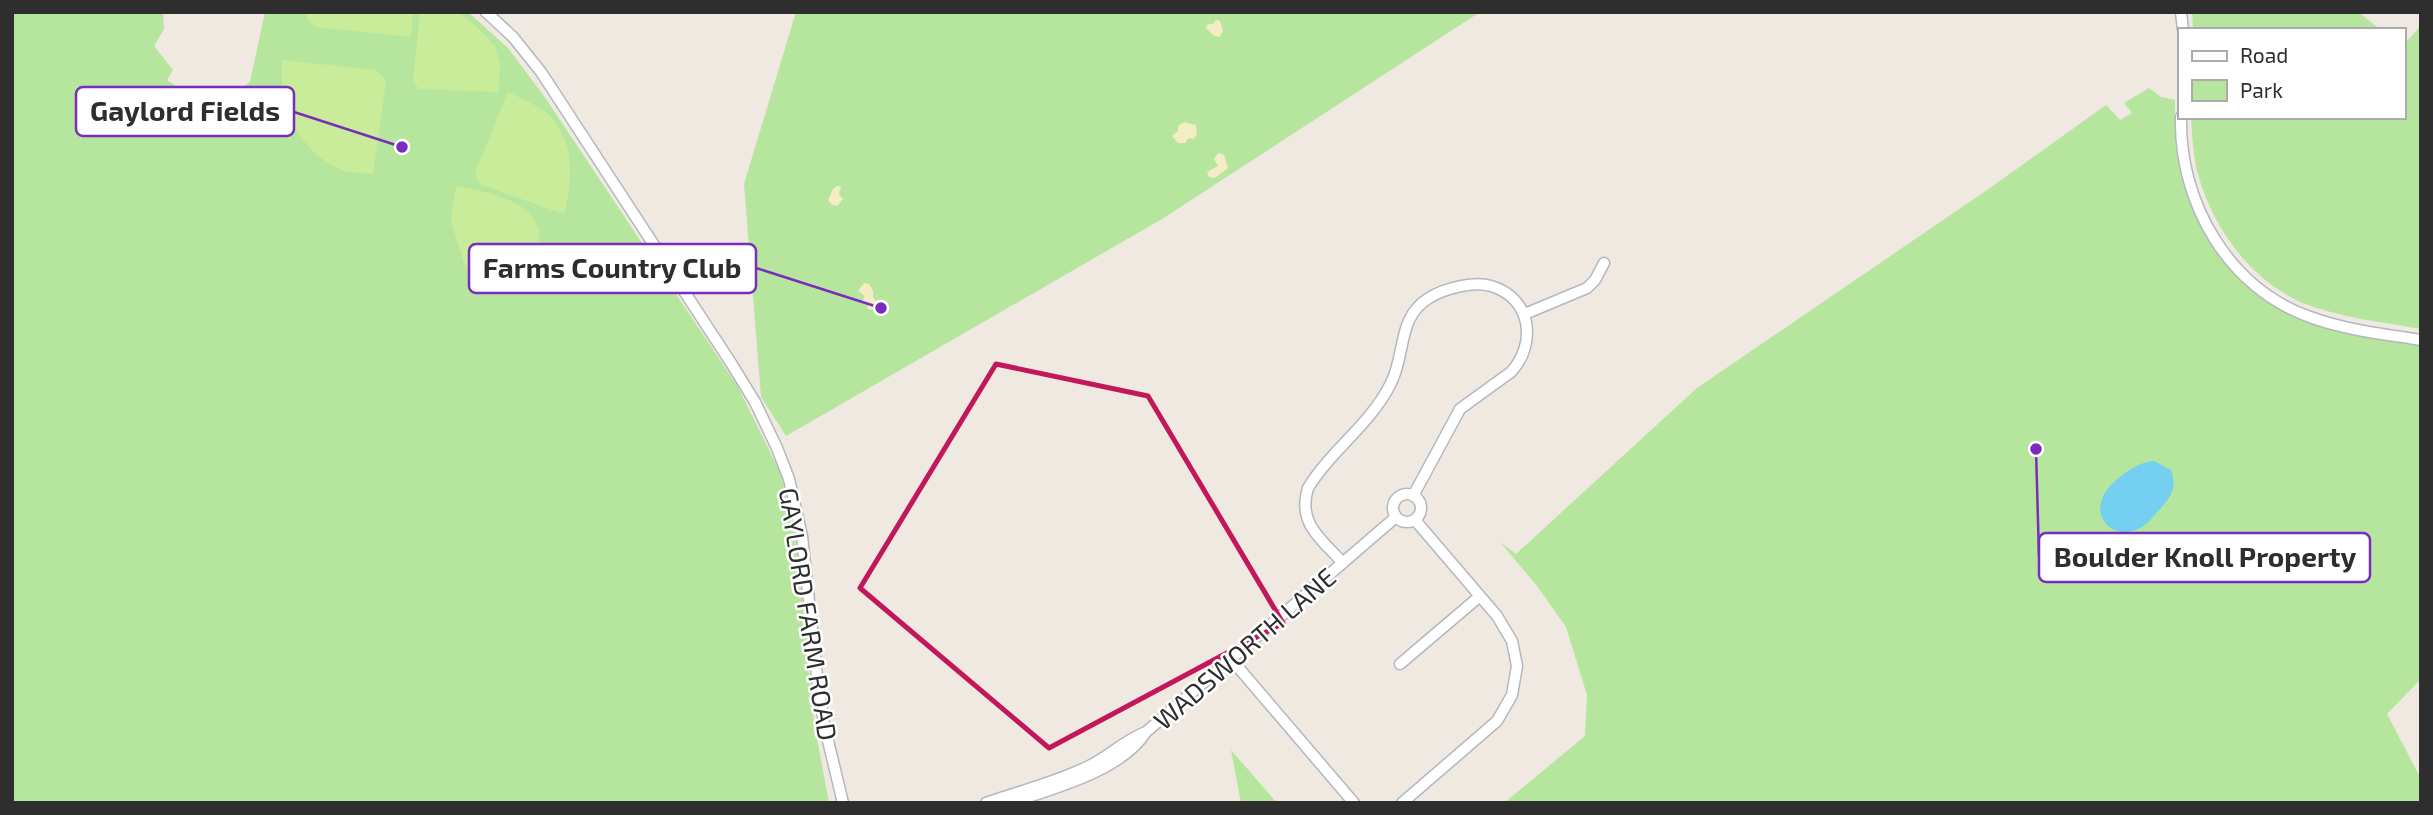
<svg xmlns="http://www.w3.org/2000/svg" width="2433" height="815" font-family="'Exo 2',sans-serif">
  <rect width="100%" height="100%" fill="#efe9e1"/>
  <!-- green -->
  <path fill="#b6e59e" d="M12,12h151l1,17 -10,17 19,24 -6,10 45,30 38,-28 15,-70h203l40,36 36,48 194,291 43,87 16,76 17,172 15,81h-817z
    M796,12h684l-318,207 -376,217 -25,-39 -17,-213z
    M2192,12h166l23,18h-188z
    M2421,25v304c-38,-7 -79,-11 -116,-25 -55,-23 -93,-77 -108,-133 -4,-18 -5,-36 -6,-54h212v-71z
    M2149,88l12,9 14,3c-1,83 25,158 97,204 13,9 28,17 43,21 34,10 71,14 106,21v333l-34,35 34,65v24h-917l81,-67 2,-41 -21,-68 -29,-41 -37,-44 16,12 181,-166 293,-200 116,-83 14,15 12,-7 -8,-10z
    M1231,750l46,53h-36z"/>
  <!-- sand -->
  <path fill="#f3ecc5" d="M1216,20l4,1 3,9 -3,7 -6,-1 -8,-8 2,-4h5z
    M1184,122l12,3 1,10 -4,4 -4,-1 -4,5h-7l-6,-7 6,-5v-5z
    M1218,153l6,2 4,13 -13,10 -6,-1 -2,-5 11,-6 -4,-7z
    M837,186h4l-2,8 4,5 -6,7 -5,-1 -4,-5 5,-11z
    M864,283l5,1 4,7v6l5,7 -6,6 -4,-1 -1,-5 -6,-1 4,-7 -7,-5z"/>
  <!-- pitch -->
  <path fill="#c9ec9a" d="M308,12h105l-2,25 -96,-10 -8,-8z
    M420,12h38l22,18 15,16 5,18 -1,28 -80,-3 -6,-7z
    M282,60l94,10 10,11 -13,93c-9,-1 -19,-1 -28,-3 -31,-10 -59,-46 -62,-78 -2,-11 -1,-22 -1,-33z
    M508,92c16,8 36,15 47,30 20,27 17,61 9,92l-85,-30 -4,-11z
    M456,186c26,5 70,12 82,41 2,4 1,12 2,16l-68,27 -8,-6 -13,-44z"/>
  <!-- water -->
  <path fill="#75cff0" d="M2154,461l17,9c6,18 1,25 -11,39 -5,5 -9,11 -15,16 -32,23 -68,-16 -25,-48 12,-9 20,-15 34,-16z"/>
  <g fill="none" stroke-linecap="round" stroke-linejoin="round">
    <defs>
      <path id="minor" d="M486,12l27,25 28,35 190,291 24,39 22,46 12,31 13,57 16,149 6,39 19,79
        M2181,12l2,18
        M2181,117c-2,85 47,171 129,200 35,13 74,17 111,23
        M1525,314l62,-26 8,-8 9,-17
        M1393 508a14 14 0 1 1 28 0a14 14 0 1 1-28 0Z
        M1343,563c-22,-24 -46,-40 -35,-75 23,-38 63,-64 83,-105 15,-29 6,-66 38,-85 16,-10 45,-17 62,-12 41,12 46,58 20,86l-51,37 -47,87
        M1231,659l123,144
        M1400,664l80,-68
        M986,803c34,-12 71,-21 103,-37 20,-10 36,-26 57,-34
        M1010,803c41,-14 112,-32 136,-71l250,-215
        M1402,803l95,-82 15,-26 5,-29 -5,-25 -15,-25 -82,-96"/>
    </defs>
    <!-- minor casing -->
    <use href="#minor" stroke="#b4b7c1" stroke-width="13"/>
    <!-- minor -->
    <use href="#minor" stroke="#fff" stroke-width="10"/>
  </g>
  <!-- marked area -->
  <path fill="none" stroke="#c2185b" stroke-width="5" stroke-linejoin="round" d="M996,364l152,32 135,227 -234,125 -189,-160z"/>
  <g text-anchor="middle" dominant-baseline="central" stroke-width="5" stroke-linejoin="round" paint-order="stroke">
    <!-- street labels -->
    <g font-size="26" fill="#2e2e2e" stroke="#fff">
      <text transform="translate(809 614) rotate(81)">GAYLORD FARM ROAD</text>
      <text transform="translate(1244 648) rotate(-41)">WADSWORTH LANE</text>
    </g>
  </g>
  <!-- callouts -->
  <path fill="none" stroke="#7b2cbf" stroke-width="2.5" d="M402 147L294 112M881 308L756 268M2036 449L2039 557"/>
  <g fill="#7b2cbf" stroke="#fff" stroke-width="2.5">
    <circle cx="402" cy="147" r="7"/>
    <circle cx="881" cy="308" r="7"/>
    <circle cx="2036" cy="449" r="7"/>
  </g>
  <g fill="#fff" stroke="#7b2cbf" stroke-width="2.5">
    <rect x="76" y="87" width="218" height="49" rx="7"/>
    <rect x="469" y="244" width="287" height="49" rx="7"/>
    <rect x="2039" y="533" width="331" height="49" rx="7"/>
  </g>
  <g font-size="28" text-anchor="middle" font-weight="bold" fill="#2e2e2e">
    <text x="185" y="121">Gaylord Fields</text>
    <text x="612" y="278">Farms Country Club</text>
    <text x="2205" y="567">Boulder Knoll Property</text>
  </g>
  <!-- border -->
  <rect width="2433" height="815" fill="none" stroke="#2e2e2e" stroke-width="28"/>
  <!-- legend -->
  <rect x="2178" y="28" width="228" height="91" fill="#ffffff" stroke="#ababab" stroke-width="2"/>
  <rect x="2192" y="51" width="35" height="10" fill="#ffffff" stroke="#ababab" stroke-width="2"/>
  <text x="2240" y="63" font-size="21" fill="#2e2e2e">Road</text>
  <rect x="2192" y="80" width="35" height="21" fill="#b6e59e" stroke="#ababab" stroke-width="2"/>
  <text x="2240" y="98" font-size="21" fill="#2e2e2e">Park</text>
</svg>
